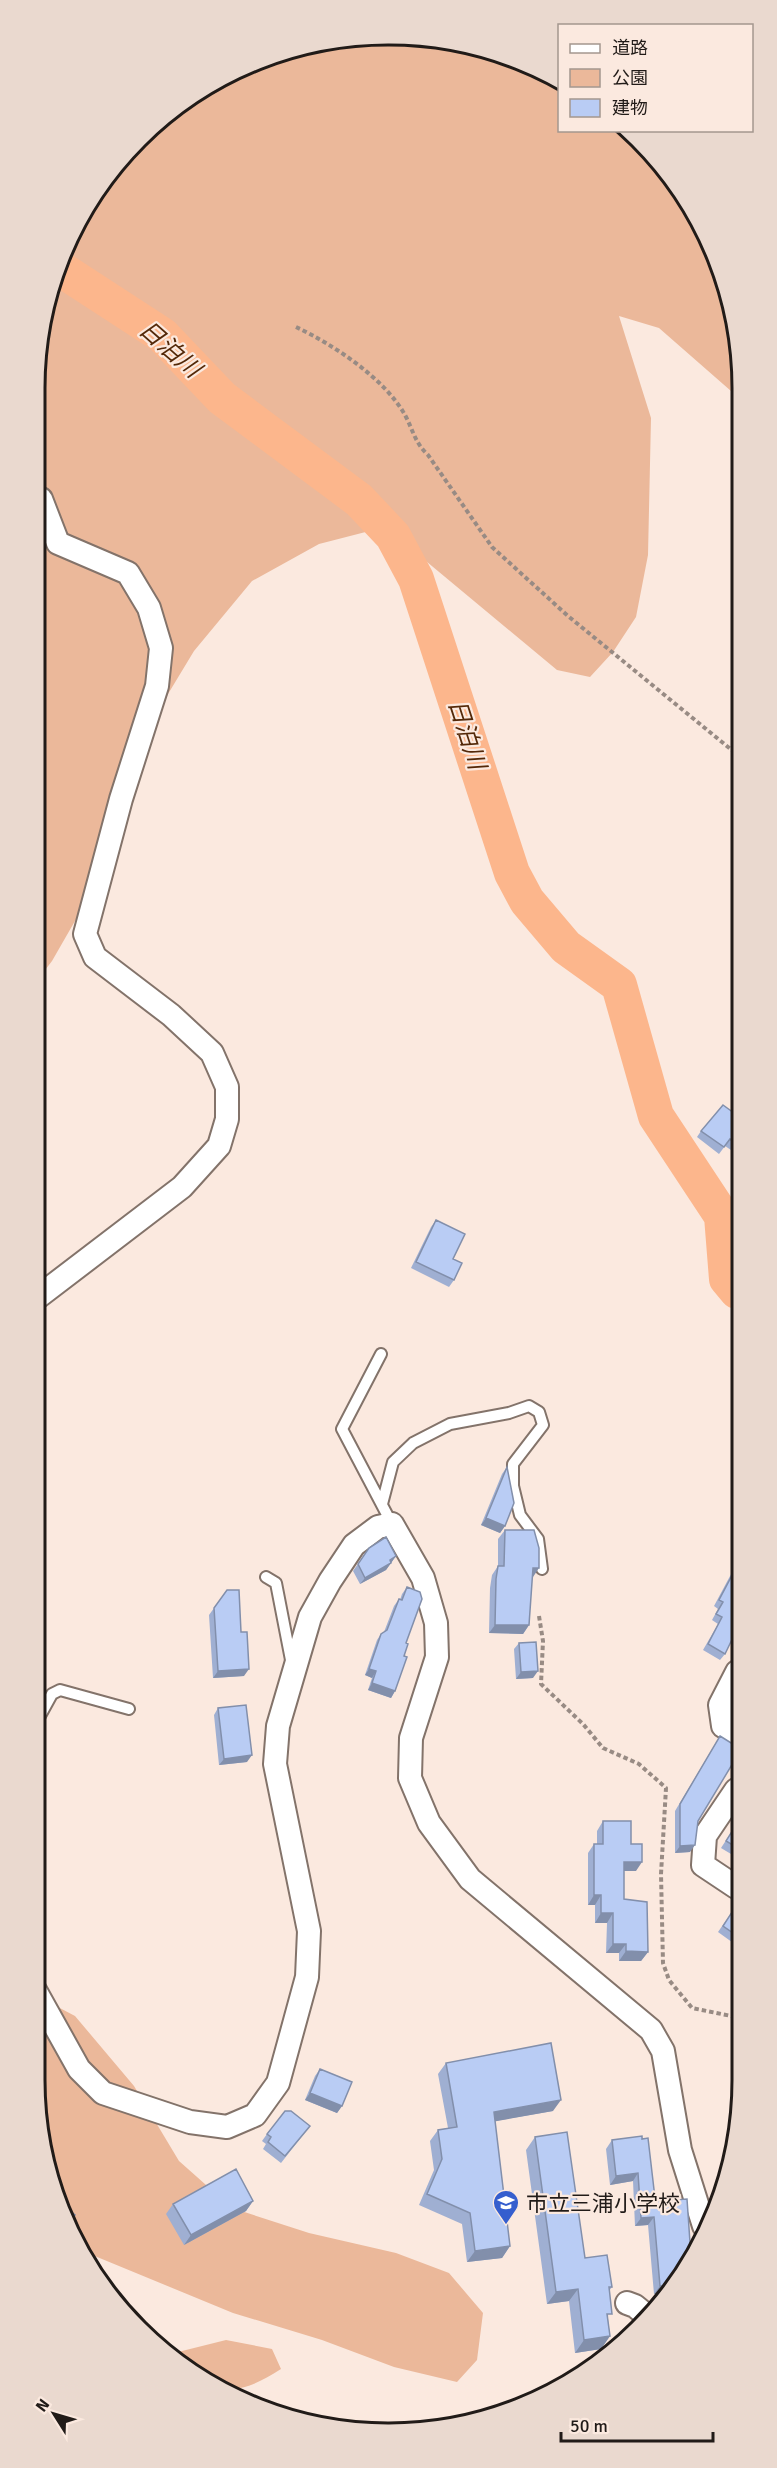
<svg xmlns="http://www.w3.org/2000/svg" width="777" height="2468" font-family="Signika,'Noto Sans JP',sans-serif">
  <rect width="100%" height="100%" fill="#fbe9df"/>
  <!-- green -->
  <path fill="#ebb89a" d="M320,41h138l101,39 1,50 65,1 29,24 52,77 33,110v56l-80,-70 -40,-12 32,102 -3,137 -12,62 -23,35 -23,25 -33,-7 -172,-143 -66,17 -67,37 -58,70 -26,43 -42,96 -43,117 -31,54 -13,17 2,-659 53,-127 98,-98z
    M35,1995l40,21 59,70 45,75 53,47 77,25 87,20 53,20 34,40 -6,47 -20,22 -63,-15 -72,-27 -89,-27 -148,-61 -24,-37 -26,-135z
    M226,2340l46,9 9,20c-55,35 -61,19 -107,-16z"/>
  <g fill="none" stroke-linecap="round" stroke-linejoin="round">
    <!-- river -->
    <path stroke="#fcb68c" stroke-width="36" d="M62,270l100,65 60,63 137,102 34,36 23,43 96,294 15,28 39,46 53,38 37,131 66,100 5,63 10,12"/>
    <defs>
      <path id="lane" d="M381,1354l-39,75 50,95
        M382,1504l11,-42 20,-19 37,-19 59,-11 20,-7 10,6 4,13 -30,39v22l7,29 18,24 4,30
        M266,1577l10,6 15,77
        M36,1723l16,-29 8,-4 69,19"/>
      <path id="street" d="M38,1297l144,-110 37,-41 8,-27v-32l-15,-34 -41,-38 -76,-58 -10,-23 36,-135 36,-113 4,-38 -12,-40 -21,-35 -70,-30 -17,-44
        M736,1733l-13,-7 -3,-21 17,-33
        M736,1887l-33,-22 2,-29 31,-46
        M35,1990l44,79 24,24 87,29 37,5 28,-12 23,-32 29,-106 2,-46 -34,-167 3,-38 32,-109 20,-36 24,-36 24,-18 14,-3 31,54 13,45 1,34 -26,81 -1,40 19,45 41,56 181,151 12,21 17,99 24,76
        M627,2303l8,3 11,9"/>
    </defs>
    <!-- lane casing -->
    <use href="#lane" stroke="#83736a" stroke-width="14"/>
    <!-- street casing -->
    <use href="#street" stroke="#83736a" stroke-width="26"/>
    <!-- path -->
    <path stroke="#988b84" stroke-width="4" stroke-dasharray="4.5 3" stroke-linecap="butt" d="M296,327c38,18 88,51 109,88 8,15 10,28 23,40l64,92 76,69 171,140
      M539,1616l4,25 -2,43 42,40 20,24 36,16 27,24 -5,86 2,89 6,17 23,28 44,9"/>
    <!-- lane -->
    <use href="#lane" stroke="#fff" stroke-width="10"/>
    <!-- street -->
    <use href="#street" stroke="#fff" stroke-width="22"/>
  </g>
  <!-- wall -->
  <path fill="#9fafd2" d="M701,1131l37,10 -7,9 -6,-4 -6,8 -22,-17z
    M436,1220l17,39 1,21 -5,7 -38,-19 20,-41z
    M507,1467l-2,59 -5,7 -19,-8 21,-51z
    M505,1530l27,47 -3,48 -6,9 -34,-1 1,-45 2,-13 6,-9v-27z
    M369,1548l27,8 -10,14 -26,14 -7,-13z
    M737,1563v66l-12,25 -5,6 -17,-10 15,-26 -6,-4 6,-11 -4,-3z
    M407,1587l-1,56 -2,13 -9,35 -4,7 -23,-8 4,-12 -7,-3 12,-35 4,-6 3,-2 10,-26 5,-7 1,1 2,-6z
    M227,1590l14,42 3,44 -31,2 -4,-63z
    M519,1643l14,35 -17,1 -2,-30z
    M218,1708l29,54 -28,3 -5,-50z
    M720,1736l-30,116 -15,1v-42z
    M603,1821l28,23 5,27h-12v28l24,53 -7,9h-22v-8h-13l1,-30h-12v-18h-7v-52l6,-9h3v-13z
    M736,1825v32l-15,-9z
    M736,1906v39l-18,-13z
    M446,2063l107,48 -58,10 15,125 -8,12 -35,4 -5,-38 -43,-19 15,-35 -4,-29 8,-11 10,-2 -10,-54z
    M320,2069l22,37 -5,7 -32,-13 10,-24z
    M310,2126l-29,37 -18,-14 3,-5 -4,-3 5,-7z
    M642,2136l13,62 4,3 32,56 -37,37 -6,-69 -13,1 -2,-45 -23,4 -4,-36 6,-9z
    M535,2137l50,121 27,29 -3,4 -1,28 2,17 -9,13 -26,4 -6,-52 -22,3 -21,-154z
    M721,2178h3l-12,28 -2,-8 5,-7h2v-7z
    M253,2201l-7,10 -62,34 -18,-31 7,-10z"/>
  <!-- shaded-wall -->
  <path fill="#828fab" d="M486,1518l19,8 -5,7 -19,-8z
    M396,1556l-10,14 -26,14 5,-6z
    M533,1568h6l-6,9z
    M495,1625h34l-6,9 -34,-1z
    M249,1669l-5,7 -31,2 5,-7z
    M369,1669l7,2 -4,7 -7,-3z
    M538,1671l-5,7 -17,1 5,-7z
    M372,1683l23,8 -4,7 -23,-8z
    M252,1755l-5,7 -28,3 5,-6z
    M695,1845l-5,7 -15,1 5,-7z
    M624,1862h18l-6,9h-19z
    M594,1895h7l-6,10h-7z
    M601,1913h12l-6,10h-12z
    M613,1944h13l-7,9h-13z
    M626,1951l22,1 -7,9h-22z
    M310,2093l32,13 -5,7 -32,-13z
    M561,2100l-8,11 -67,12 8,-11z
    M638,2173l-5,8 -23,4 6,-9z
    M253,2201l-7,10 -62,34 7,-10z
    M654,2217l-6,8 -13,1 6,-8z
    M510,2246l-8,12 -35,4 8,-11z
    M674,2285l-8,9h-12l6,-8z
    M578,2289l-9,12 -22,3 9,-12z
    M610,2336l-9,13 -26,4 9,-13z"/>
  <!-- building -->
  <path fill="#b9ccf4" stroke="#828fab" stroke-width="1.5" d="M723,1105l15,11v25l-3,3 -5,-5 -6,8 -23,-16z
    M436,1220l29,14 -12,25 9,4 -8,17 -38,-18z
    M507,1467l7,36 -9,23 -19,-8z
    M505,1530h29l5,18v20h-6l-4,57h-34l1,-46 2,-13h6z
    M386,1537l10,19 -6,4 1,3 -26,15 -7,-14 11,-16z
    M737,1566v63l-12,25 -17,-10 14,-27 -6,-3 7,-12 -4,-2z
    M407,1587l13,5 2,7 -16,44 2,1 -4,12 3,1 -12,34 -23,-8 4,-12 -7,-2 12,-35 6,-4 12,-31 3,1z
    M227,1590h12l2,42h6l2,37 -31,2 -4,-63z
    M536,1642l2,29 -17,1 -2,-29z
    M246,1705l6,50 -28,4 -6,-51z
    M720,1736l16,10v12l-38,63 -3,24 -15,1v-42z
    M603,1821h28v23h11v18h-18v37l23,3 1,50 -22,-1v-7h-13v-31h-12v-18h-7v-51h9z
    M736,1825v22l-10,-6z
    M736,1906v29l-13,-9z
    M551,2043l10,57 -67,12 16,134 -35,5 -5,-38 -43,-19 15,-35 -4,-29 19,-3 -11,-64z
    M320,2069l32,13 -10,24 -32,-13z
    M285,2111h6l19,15 -25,30 -17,-14 3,-5 -4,-3z
    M567,2132l18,126 22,-3 5,32h-3l3,27h-5l3,22 -26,4 -6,-51 -22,3 -21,-155z
    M642,2136v3l6,-1 7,60h4v3l28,-2 4,58 -8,19 -9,9 -14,1 -6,-69 -13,1 -3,-45 -22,3 -4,-36z
    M236,2169l17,32 -62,34 -18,-31z
    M59,2202l16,13 -7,10 -7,-10z"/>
  <!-- icons -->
  <defs>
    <symbol id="school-pin" viewBox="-11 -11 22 30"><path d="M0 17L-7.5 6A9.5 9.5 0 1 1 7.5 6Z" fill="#355ece" stroke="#fbe9df"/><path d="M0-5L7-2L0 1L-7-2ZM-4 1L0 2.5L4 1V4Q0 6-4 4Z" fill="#fff"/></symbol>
  </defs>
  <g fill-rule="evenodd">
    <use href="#school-pin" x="491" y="2188" width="30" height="40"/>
  </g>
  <g text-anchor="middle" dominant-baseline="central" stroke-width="4.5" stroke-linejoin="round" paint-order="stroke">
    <!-- poi labels -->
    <g font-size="22" fill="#211b18" stroke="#fbe9df" text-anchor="start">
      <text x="526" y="2203">市立三浦小学校</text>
    </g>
    <!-- water labels -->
    <g font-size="24" font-style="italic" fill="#542808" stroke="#fbe9df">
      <text transform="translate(170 349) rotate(41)">日泊川</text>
      <text transform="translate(467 734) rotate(72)">日泊川</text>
    </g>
  </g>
  <!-- crop -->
  <path d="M0 0H777V2468H0ZM388 45H389A343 343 0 0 1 732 388V2080A343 343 0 0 1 389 2423H388A343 343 0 0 1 45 2080V388A343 343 0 0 1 388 45Z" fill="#ead9cf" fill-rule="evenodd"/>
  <path fill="none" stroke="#211b18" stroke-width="3" d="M388 45H389A343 343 0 0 1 732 388V2080A343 343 0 0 1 389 2423H388A343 343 0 0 1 45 2080V388A343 343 0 0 1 388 45Z"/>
  <!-- legend -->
  <rect x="558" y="24" width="195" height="108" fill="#fbe9df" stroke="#a4978f" stroke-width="1.5"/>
  <rect x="570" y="44" width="30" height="9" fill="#ffffff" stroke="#a4978f" stroke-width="1.5"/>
  <text x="612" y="54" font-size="18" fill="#211b18">道路</text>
  <rect x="570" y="69" width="30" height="18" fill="#ebb89a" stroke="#a4978f" stroke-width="1.5"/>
  <text x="612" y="84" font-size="18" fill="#211b18">公園</text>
  <rect x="570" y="99" width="30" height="18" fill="#b9ccf4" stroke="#a4978f" stroke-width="1.5"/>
  <text x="612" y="114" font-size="18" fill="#211b18">建物</text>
  <!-- north arrow -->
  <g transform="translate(54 2414) rotate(307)" stroke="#fbe9df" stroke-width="4.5" paint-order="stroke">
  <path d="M0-4.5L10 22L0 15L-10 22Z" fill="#211b18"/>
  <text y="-9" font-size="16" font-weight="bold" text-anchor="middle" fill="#211b18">N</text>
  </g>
  <!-- scale -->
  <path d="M561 2432v9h152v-9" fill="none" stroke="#211b18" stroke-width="3"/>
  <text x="570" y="2432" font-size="18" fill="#211b18" stroke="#fbe9df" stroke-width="4.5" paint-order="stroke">50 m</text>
</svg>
